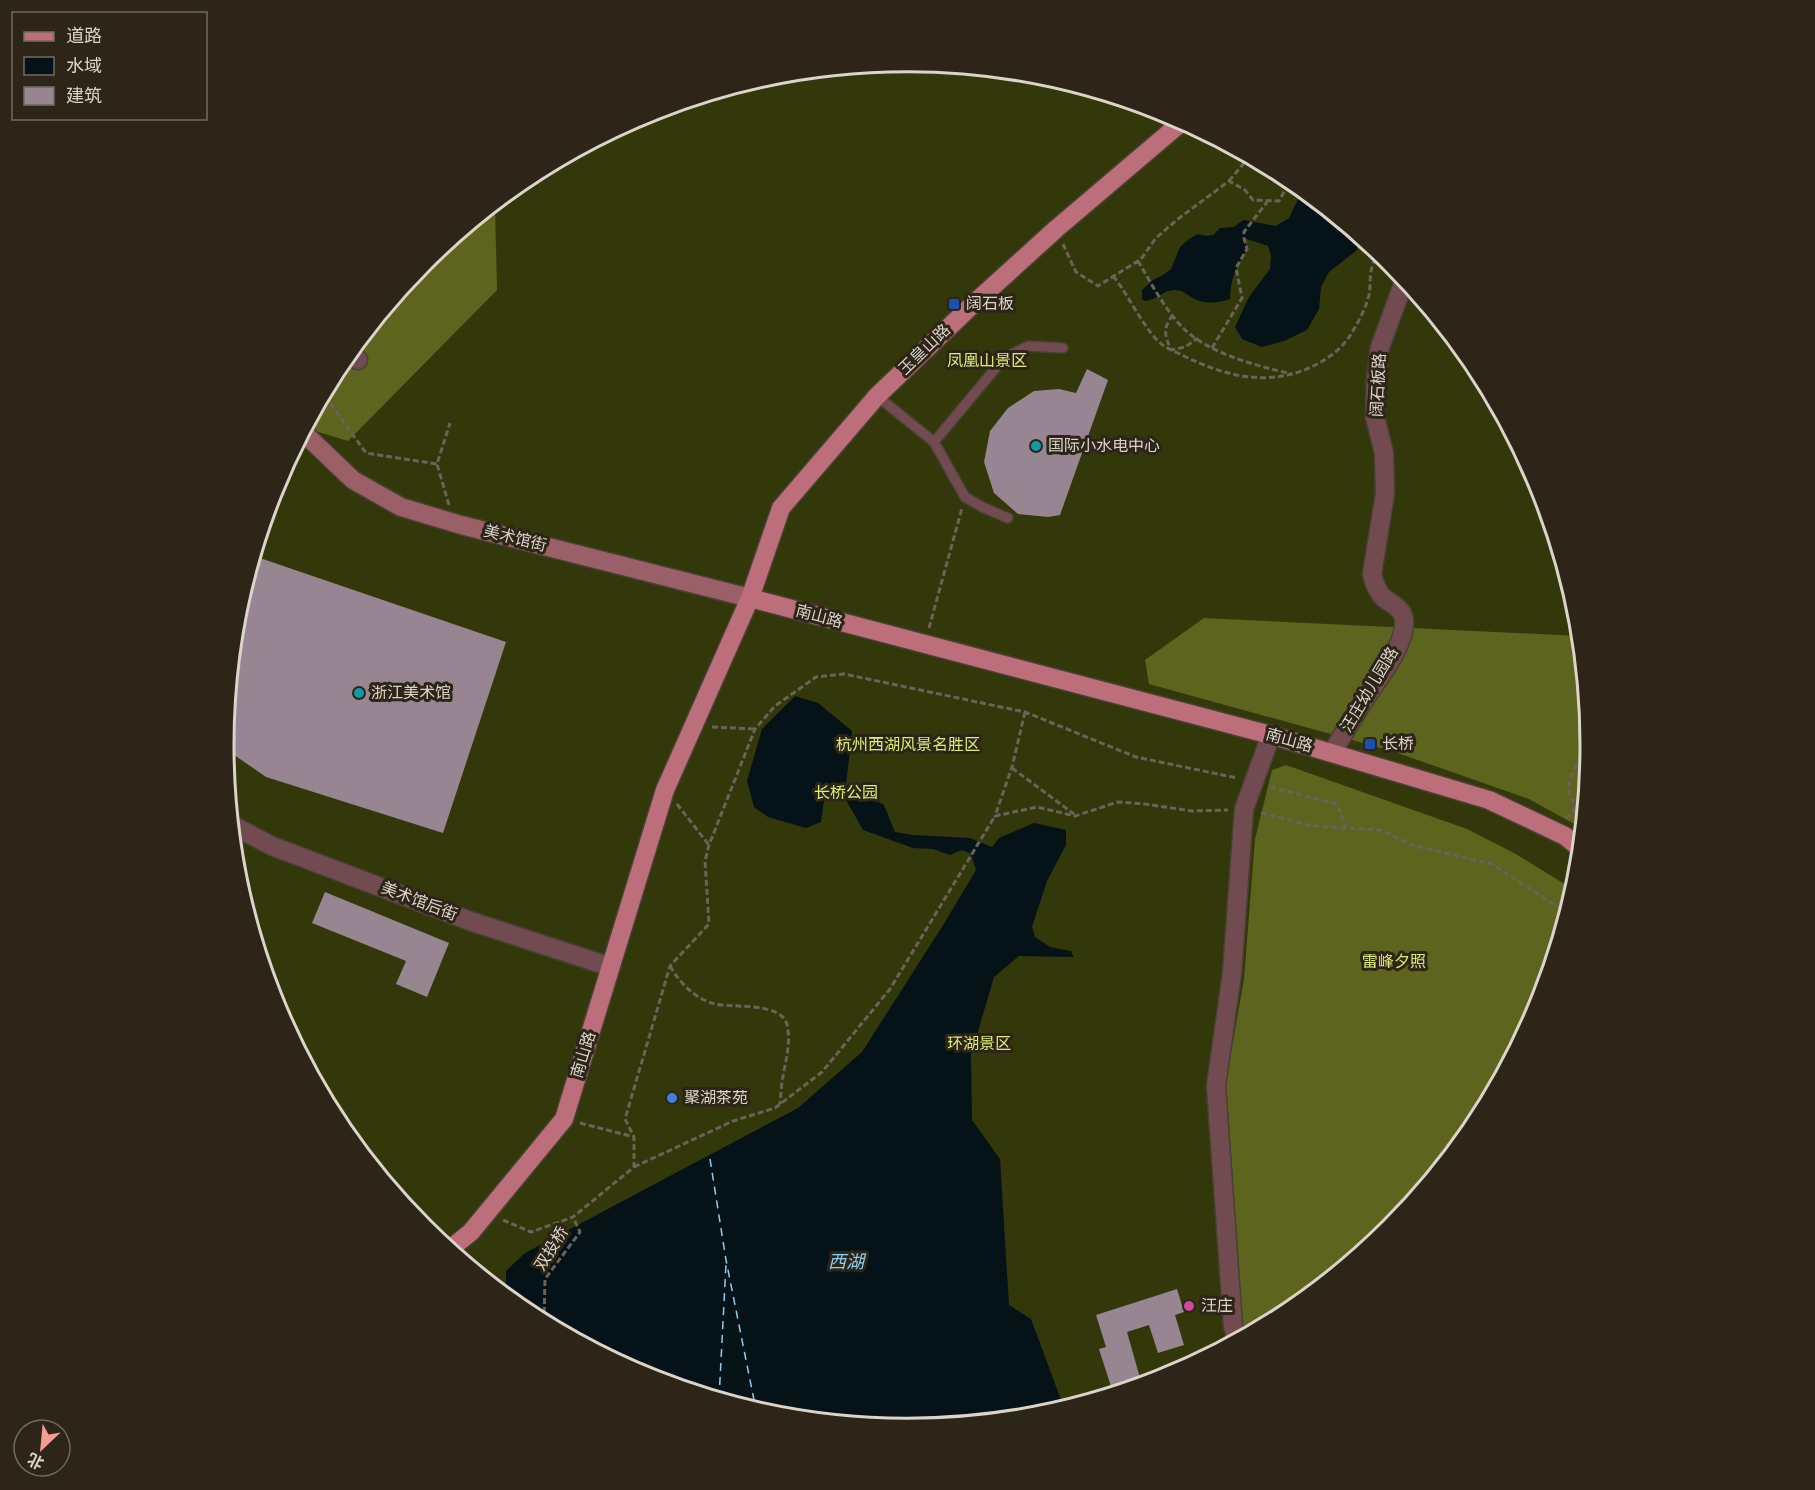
<svg xmlns="http://www.w3.org/2000/svg" width="1815" height="1490" font-family="'Sofia Sans Condensed','Noto Sans SC',sans-serif">
  <rect width="100%" height="100%" fill="#2d2517"/>
  <!-- green -->
  <path fill="#33380a" d="M226 745a681 681 0 1 1 1362 0a681 681 0 1 1-1362 0Z"/>
  <!-- forest -->
  <path fill="#5c641d" d="M495,204l2,86 -149,151 -43,-13 34,-63 85,-104z
    M1204,618l376,18 11,109 -8,84 -54,-30 -137,-48 -243,-67 -4,-24z
    M1286,765l181,64 47,24 49,30 11,8 -35,116 -63,118 -85,104 -104,84 -40,22 -4,-9 -17,-245 18,-102 11,-140 17,-69z"/>
  <!-- water -->
  <path fill="#051218" d="M1303,189l56,46 -2,15 -28,22 -8,15 -2,22 -12,21 -23,11 -22,6 -20,-8 -7,-12 14,-30 21,-28 1,-13 -3,-10 -24,-8 3,11c-10,16 -17,30 -17,50 -11,4 -22,5 -33,1 -8,-3 -12,-9 -21,-10 -12,-1 -19,10 -31,11l-3,-2v-9l11,-10 10,-5 8,-6 9,-22 9,-8 9,-5 8,2 7,-1 7,-7 14,-1 9,-7 33,6 13,-8z
    M795,696l23,7 34,28 -6,54 38,20 11,27 18,3 57,3 22,9 7,-9 35,-15 32,7v15l-19,36 -15,46 3,10 15,10 21,4 3,6 -55,-1 -25,21 -23,78 1,65 28,39 9,146 22,14 33,89 -24,7 -133,13 -133,-13 -128,-39 -119,-63 -21,-18v-24l19,-18 273,-145 64,-56 83,-130 31,-52 -5,-16 -9,-4 -12,5 -17,-6 -20,-1 -50,-18 -17,-30 -15,-10 -7,11 -3,21 -15,6 -38,-11 -14,-10 -7,-26 15,-52z"/>
  <g fill="none" stroke-linecap="round" stroke-linejoin="round">
    <!-- ferry -->
    <path stroke="#86d1f3" stroke-width="1.5" stroke-dasharray="8 6" stroke-linecap="butt" d="M710,1159l16,101 30,150
      M719,1399l7,-135"/>
  </g>
  <!-- building -->
  <path fill="#978591" d="M1087,369l21,11 -48,135 -12,2 -30,-3 -24,-21 -10,-31 6,-31 18,-23 26,-17 25,-2 17,4z
    M254,556l252,86 -63,191 -177,-56 -42,-29 13,-137z
    M325,892l124,51 -22,54 -31,-13 10,-23 -94,-38z
    M1177,1289l7,23 -9,3 9,30 -26,8 -9,-28 -22,7 15,53 -29,8 -14,-44 7,-2 -10,-32z"/>
  <g fill="none" stroke-linecap="round" stroke-linejoin="round">
    <defs>
      <path id="lane" d="M877,396l57,46 31,55 17,10 26,11
        M934,442l70,-84 24,-12 35,2"/>
      <path id="street" d="M351,351l7,9
        M1332,753c11,-19 23,-38 34,-56 12,-18 47,-61 36,-84 -4,-7 -12,-10 -18,-15 -7,-6 -10,-15 -12,-24l13,-80 -1,-41 -9,-36 1,-37 4,-33 25,-68
        M232,825l40,21 198,75 141,46
        M1237,1340l-4,-14 -17,-240 16,-113 12,-164 27,-74"/>
      <path id="secondary" d="M304,431l4,6 45,43 48,27 60,18 289,73"/>
      <path id="primary" d="M750,598l521,137 218,65 76,36 16,13
        M450,1249l21,-17 93,-113 101,-329 85,-192 31,-90 96,-112 92,-88 87,-79 127,-108"/>
    </defs>
    <!-- lane casing -->
    <use href="#lane" stroke="#494134" stroke-width="12"/>
    <!-- street casing -->
    <use href="#street" stroke="#494134" stroke-width="21"/>
    <!-- secondary casing -->
    <use href="#secondary" stroke="#494134" stroke-width="21"/>
    <!-- primary casing -->
    <use href="#primary" stroke="#494134" stroke-width="21"/>
    <!-- path -->
    <path stroke="#6a6357" stroke-width="3" stroke-dasharray="6 3" stroke-linecap="butt" d="M1229,181l15,-18 3,-8
      M1063,244l13,28 22,14 43,-27 15,-21 22,-19 51,-38 16,9 8,10 26,1 6,-11 9,-8
      M1138,261c13,22 26,47 44,66 25,26 75,39 110,47
      M1113,276c16,19 33,58 51,70 6,4 14,7 20,10 45,22 90,32 135,7 15,-8 27,-19 35,-34 6,-10 12,-22 15,-34 2,-10 0,-21 4,-31 1,-4 3,-9 5,-13
      M1173,315c-11,14 -8,20 -2,35l14,-3 13,-9
      M1212,348l30,-50 -6,-30 11,-19 -3,-11v-6l23,-30
      M328,387l-1,12 39,54 71,11
      M449,505l-12,-41 13,-41
      M929,628l33,-120
      M1025,712l-13,55 -17,49 42,-9 38,9 43,-14 27,2 47,7 36,-1
      M712,727l43,2
      M1012,768l62,46
      M1270,787l67,17 9,24
      M677,804l32,41
      M1261,813l52,13 67,4 35,16 77,18 75,49
      M1566,818l7,-5c3,-15 -4,-13 -4,-23 -1,-12 11,-37 22,-42
      M670,966c10,17 25,33 45,38 19,4 67,-2 72,21 4,18 -1,34 -4,51 -2,9 -2,19 -3,28
      M580,1123l54,14
      M634,1167l99,-46 42,-13 47,-36 68,-83 105,-173
      M503,1220l28,12 42,-15 61,-50v-30l-9,-18 45,-153 39,-42 -4,-63 4,-16 46,-116 20,-23 41,-29 28,-3 181,38 111,45 101,21
      M544,1322l1,-43 35,-47 -7,-15"/>
    <!-- lane -->
    <use href="#lane" stroke="#724b50" stroke-width="9"/>
    <!-- street -->
    <use href="#street" stroke="#724b50" stroke-width="18"/>
    <!-- secondary -->
    <use href="#secondary" stroke="#9b5f68" stroke-width="18"/>
    <!-- primary -->
    <use href="#primary" stroke="#bc6e7a" stroke-width="18"/>
  </g>
  <!-- markers -->
  <g fill="#1a4fb4" stroke="#2d2517" stroke-width="2">
    <rect x="948" y="298" width="12" height="12" rx="3"/>
    <rect x="1364" y="738" width="12" height="12" rx="3"/>
  </g>
  <g fill="#0f9aa8" stroke="#2d2517" stroke-width="2">
    <circle cx="1036" cy="446" r="6"/>
    <circle cx="359" cy="693" r="6"/>
  </g>
  <circle fill="#3f7fe0" stroke="#2d2517" stroke-width="2" cx="672" cy="1098" r="6"/>
  <circle fill="#d1479c" stroke="#2d2517" stroke-width="2" cx="1189" cy="1306" r="6"/>
  <g text-anchor="middle" dominant-baseline="central" stroke-width="6" stroke-linejoin="round" paint-order="stroke">
    <!-- poi labels -->
    <g font-size="16" fill="#dad4cb" stroke="#2d2517" text-anchor="start">
      <text x="966" y="304">阔石板</text>
      <text x="1048" y="446">国际小水电中心</text>
      <text x="371" y="693">浙江美术馆</text>
      <text x="1382" y="744">长桥</text>
      <text x="684" y="1098">聚湖茶苑</text>
      <text x="1201" y="1306">汪庄</text>
    </g>
    <!-- street labels -->
    <g font-size="16" fill="#dad4cb" stroke="#2d2517">
      <text transform="translate(925 350) rotate(-44)">玉皇山路</text>
      <text transform="translate(1379 385) rotate(-87)">阔石板路</text>
      <text transform="translate(515 539) rotate(14)">美术馆街</text>
      <text transform="translate(819 617) rotate(15)">南山路</text>
      <text transform="translate(1370 690) rotate(-59)">汪庄幼儿园路</text>
      <text transform="translate(1289 741) rotate(16)">南山路</text>
      <text transform="translate(419 902) rotate(21)">美术馆后街</text>
      <text transform="translate(584 1055) rotate(-73)">南山路</text>
      <text transform="translate(552 1249) rotate(-58)">双投桥</text>
    </g>
    <!-- park labels -->
    <g font-size="16" fill="#dded74" stroke="#2d2517">
      <text x="987" y="361">凤凰山景区</text>
      <text x="908" y="745">杭州西湖风景名胜区</text>
      <text x="846" y="793">长桥公园</text>
      <text x="1394" y="962">雷峰夕照</text>
      <text x="979" y="1044">环湖景区</text>
    </g>
    <!-- water labels -->
    <g font-size="18" font-style="italic" fill="#86d1f3" stroke="#2d2517">
      <text x="846" y="1262">西湖</text>
    </g>
  </g>
  <!-- crop -->
  <path d="M0 0H1815V1490H0ZM234 745a673 673 0 1 1 1346 0a673 673 0 1 1-1346 0Z" fill="#2d2517" fill-rule="evenodd"/>
  <path fill="none" stroke="#dad4cb" stroke-width="3" d="M234 745a673 673 0 1 1 1346 0a673 673 0 1 1-1346 0Z"/>
  <!-- legend -->
  <rect x="12" y="12" width="195" height="108" fill="#2d2517" stroke="#726b5f" stroke-width="1.5"/>
  <rect x="24" y="32" width="30" height="9" fill="#bc6e7a" stroke="#726b5f" stroke-width="1.5"/>
  <text x="66" y="42" font-size="18" fill="#dad4cb">道路</text>
  <rect x="24" y="57" width="30" height="18" fill="#051218" stroke="#726b5f" stroke-width="1.5"/>
  <text x="66" y="72" font-size="18" fill="#dad4cb">水域</text>
  <rect x="24" y="87" width="30" height="18" fill="#978591" stroke="#726b5f" stroke-width="1.5"/>
  <text x="66" y="102" font-size="18" fill="#dad4cb">建筑</text>
  <!-- north arrow -->
  <g transform="translate(42 1448) rotate(206)"><circle r="28" fill="#2d2517" stroke="#726b5f" stroke-width="1.5"/>
  <path d="M0-4.5L10 22L0 15L-10 22Z" fill="#f59c94"/>
  <text y="-9" font-size="16" font-weight="bold" text-anchor="middle" fill="#dad4cb">北</text>
  </g>
</svg>
